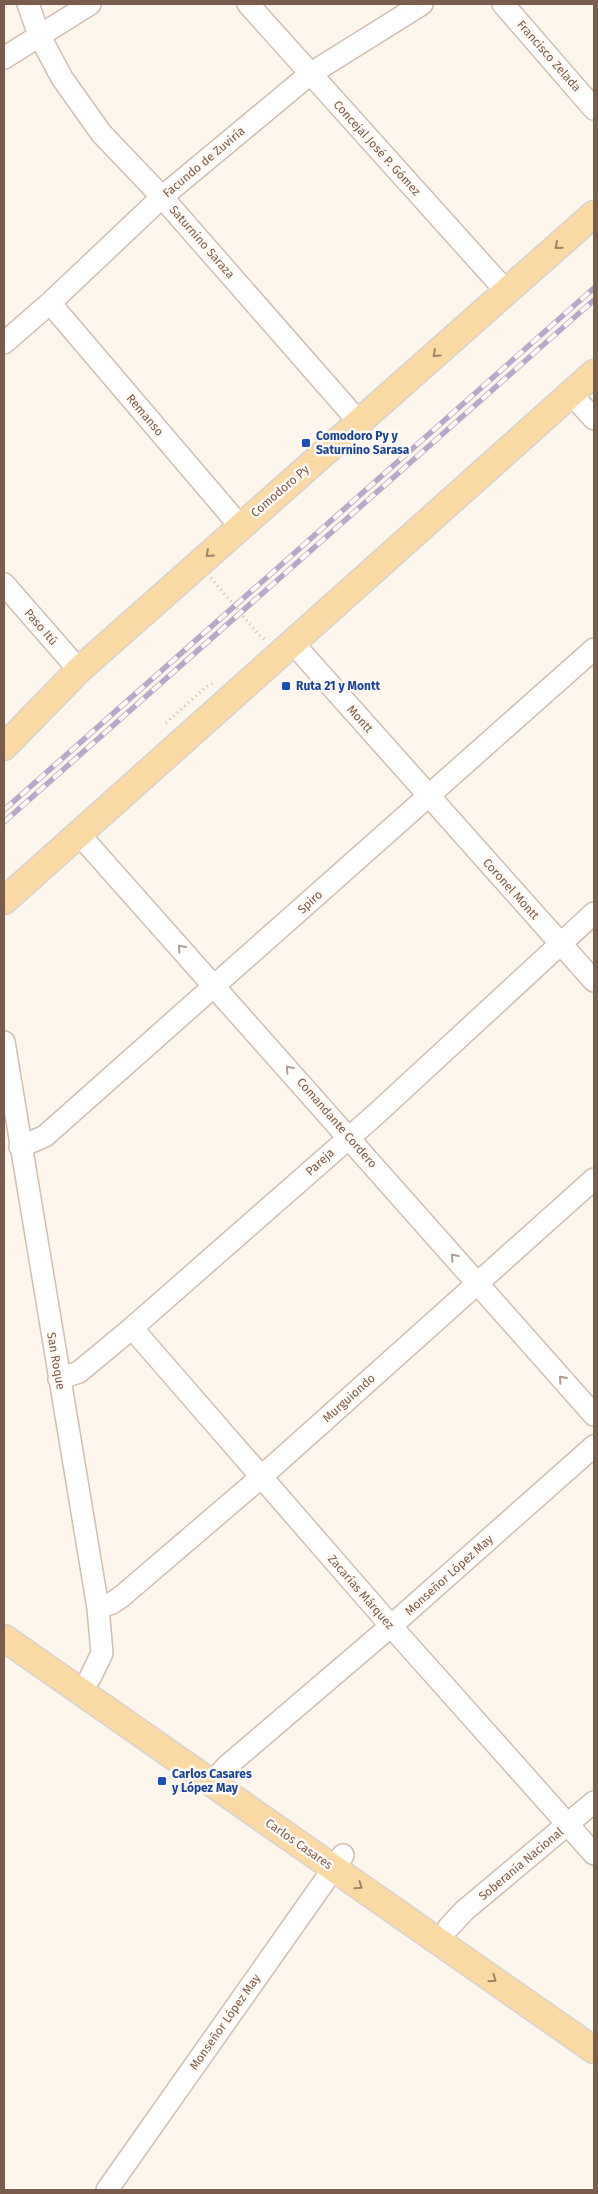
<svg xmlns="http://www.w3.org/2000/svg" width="598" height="2194" font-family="'Fira Sans',sans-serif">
  <rect width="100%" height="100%" fill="#fdf6ec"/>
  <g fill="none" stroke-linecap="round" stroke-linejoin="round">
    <defs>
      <path id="minor" d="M28,4l11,31 23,43 39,55 61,64 197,225
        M248,4l258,287
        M503,4l91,105
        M4,58l86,-54
        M50,303l190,223
        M4,343l46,-40 112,-106 148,-123 112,-70
        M571,394l23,25
        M4,584l75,86 -12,10
        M292,642l302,339
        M78,833l516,582
        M4,1042l94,566 4,45 -12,25
        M20,1147l25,-11 549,-487
        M132,1328l259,298 203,228
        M59,1379l20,-7 53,-44 243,-213 219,-202
        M98,1608l14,-5 9,-6 139,-119 334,-299
        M213,1782l14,-16 164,-140 203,-180
        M449,1927l16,-17 129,-108
        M107,2190l236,-335"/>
      <path id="major" d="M4,747l75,-77 515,-456
        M4,901l590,-528
        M4,1638l590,412"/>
    </defs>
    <!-- minor casing -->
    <use href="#minor" stroke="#d1beb0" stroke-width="24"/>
    <!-- major casing -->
    <use href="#major" stroke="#dad1cd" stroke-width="29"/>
    <!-- path -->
    <path stroke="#d9b8a5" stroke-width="3" stroke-dasharray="1 4" stroke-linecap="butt" d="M211,578l48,57 8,6
      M166,723l40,-36 9,-5"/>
    <!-- minor -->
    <use href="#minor" stroke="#fff" stroke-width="21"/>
    <!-- major -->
    <use href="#major" stroke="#fbd9a5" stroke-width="26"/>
    <defs>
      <path id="rail" d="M4,810l590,-522
        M4,822l590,-522"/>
    </defs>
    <!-- rail casing -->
    <use href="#rail" stroke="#b9a8c9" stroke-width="5.5"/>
    <!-- rail -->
    <use href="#rail" stroke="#fffaf3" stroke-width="4" stroke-dasharray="11" stroke-linecap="butt"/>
  </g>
  <!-- one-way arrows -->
  <defs><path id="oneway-chevron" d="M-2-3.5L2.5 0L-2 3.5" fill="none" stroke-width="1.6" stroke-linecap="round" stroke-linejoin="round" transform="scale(1.25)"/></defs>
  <g stroke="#a18267">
    <use href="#oneway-chevron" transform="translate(558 246) rotate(139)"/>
    <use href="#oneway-chevron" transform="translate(436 354) rotate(138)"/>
    <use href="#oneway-chevron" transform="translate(209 554) rotate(138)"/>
    <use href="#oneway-chevron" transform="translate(359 1886) rotate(35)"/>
    <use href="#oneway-chevron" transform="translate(493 1979) rotate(35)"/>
  </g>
  <g stroke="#af9d94">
    <use href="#oneway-chevron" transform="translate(181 948) rotate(-132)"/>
    <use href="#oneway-chevron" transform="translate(289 1069) rotate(-132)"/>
    <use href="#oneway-chevron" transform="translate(454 1257) rotate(-131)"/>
    <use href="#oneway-chevron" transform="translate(562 1379) rotate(-132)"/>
  </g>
  <!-- markers -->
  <g fill="#1a4fb4" stroke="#fffaf3" stroke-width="2">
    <rect x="301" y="438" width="10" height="10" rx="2.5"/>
    <rect x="281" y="681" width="10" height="10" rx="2.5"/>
    <rect x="157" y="1776" width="10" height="10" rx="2.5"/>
  </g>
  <g text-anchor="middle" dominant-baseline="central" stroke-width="5" stroke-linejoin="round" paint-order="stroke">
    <!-- street labels -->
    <g font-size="12" fill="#7a5c4d" stroke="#fffaf3">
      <text transform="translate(549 56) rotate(49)">Francisco Zelada</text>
      <text transform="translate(377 148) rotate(48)">Concejal José P. Gómez</text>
      <text transform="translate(204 162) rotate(-40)">Facundo de Zuviría</text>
      <text transform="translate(202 242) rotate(49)">Saturnino Saraza</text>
      <text transform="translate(145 415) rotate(50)">Remanso</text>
      <text transform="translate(280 491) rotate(-41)">Comodoro Py</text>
      <text transform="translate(41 627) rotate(49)">Paso Itú</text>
      <text transform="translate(360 719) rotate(48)">Montt</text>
      <text transform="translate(511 889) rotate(48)">Coronel Montt</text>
      <text transform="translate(310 902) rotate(-42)">Spiro</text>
      <text transform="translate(337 1123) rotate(49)">Comandante Cordero</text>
      <text transform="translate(320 1162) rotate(-42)">Pareja</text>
      <text transform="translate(56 1361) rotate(80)">San Roque</text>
      <text transform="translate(349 1398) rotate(-42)">Murguiondo</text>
      <text transform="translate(449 1575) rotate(-42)">Monseñor López May</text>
      <text transform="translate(361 1592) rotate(49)">Zacarías Márquez</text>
      <text transform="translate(299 1844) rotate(35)">Carlos Casares</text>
      <text transform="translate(521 1864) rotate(-40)">Soberanía Nacional</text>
      <text transform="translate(225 2022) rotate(-55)">Monseñor López May</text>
    </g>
    <!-- transit labels -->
    <g font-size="12" font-weight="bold" fill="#164399" stroke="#fffaf3" text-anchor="start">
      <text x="316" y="436">Comodoro Py y<tspan x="316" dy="14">Saturnino Sarasa</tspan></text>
      <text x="296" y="686">Ruta 21 y Montt</text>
      <text x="172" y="1774">Carlos Casares<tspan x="172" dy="14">y López May</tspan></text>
    </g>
  </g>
  <!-- border -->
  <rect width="598" height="2194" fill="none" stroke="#7a5c4d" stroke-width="10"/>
</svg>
